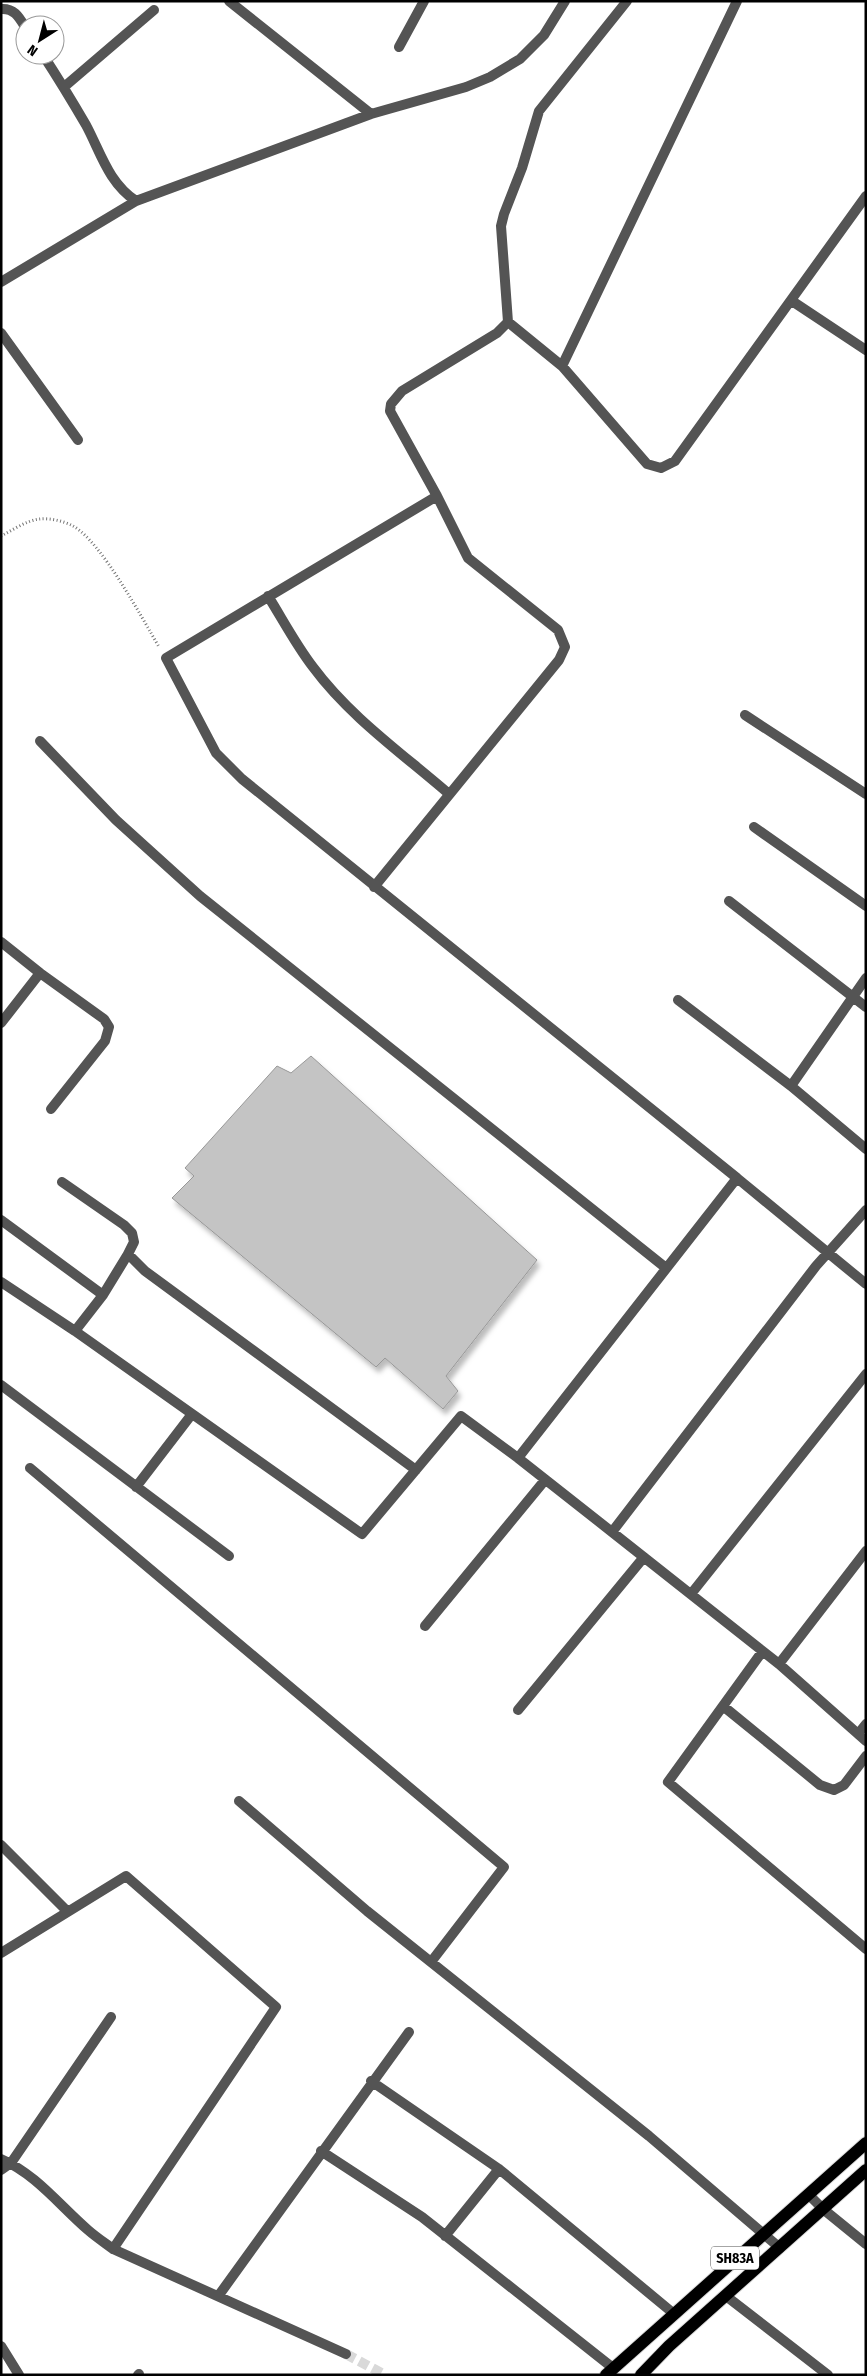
<svg xmlns="http://www.w3.org/2000/svg" width="867" height="2376" font-family="'Fira Sans Condensed',sans-serif">
  <defs>
    <filter id="shadow"><feDropShadow dx="3" dy="5.5" stdDeviation="2.5" flood-color="#0004"/></filter>
  </defs>
  <rect width="100%" height="100%" fill="#fff"/>
  <!-- building -->
  <path fill="#c4c4c4" stroke="#989898" filter="url(#shadow)" d="M311,1056l226,204 -91,116 12,15 -15,18 -58,-51 -9,9 -204,-169 22,-22 -9,-8 92,-102 14,7z"/>
  <g fill="none" stroke-linecap="round" stroke-linejoin="round">
    <!-- street-tunnel -->
    <path stroke="#d9d9d9" stroke-width="10" stroke-dasharray="10 5" stroke-linecap="butt" d="M346,2354l39,21"/>
    <defs>
      <path id="primary" d="M606,2375l260,-232
        M641,2375l28,-29 197,-176"/>
    </defs>
    <!-- primary casing -->
    <use href="#primary" stroke="#dbdbdb" stroke-width="14"/>
    <!-- path -->
    <path stroke="#767676" stroke-width="3" stroke-dasharray="1 2.5" stroke-linecap="butt" d="M1,536c12,-6 26,-16 39,-17 10,-1 24,2 33,7 28,15 69,92 86,121"/>
    <!-- street -->
    <path stroke="#545454" stroke-width="10" d="M229,1l142,113
      M1,9c13,-1 18,8 24,18
      M399,47l25,-46
      M43,55c15,23 29,46 43,70 15,28 22,57 50,76
      M64,87l90,-77
      M1,282l135,-81 235,-87 95,-27 24,-10 30,-18 24,-24 21,-34
      M792,301l74,49
      M508,322l54,44 85,98 14,4 14,-7 191,-265
      M1,333l77,107
      M562,366l175,-365
      M437,496l-271,162 50,95 26,26 495,399 -219,280 94,74 204,-266 50,-56
      M268,596c15,24 28,49 45,71 37,50 90,87 136,127
      M745,715l121,79
      M40,741l76,79 84,76 466,372
      M754,827l112,79
      M374,887l185,-227 6,-13 -7,-17 -90,-72 -31,-62 -47,-85 1,-7 11,-13 95,-58 11,-11 -7,-96 3,-12 18,-46 17,-57 88,-110
      M729,901l137,106
      M1,942l39,31 -39,50
      M40,973l64,46 5,8 -4,14 -54,68
      M866,978l-75,108 75,63
      M678,1000l113,86
      M737,1178l129,106
      M62,1182l62,43 8,8 2,9 -6,12
      M1,1220l102,75
      M1,1282l74,49 287,203 99,-118 57,42
      M75,1331l28,-36 25,-41 17,17 271,199
      M1,1385l228,171
      M30,1468l474,399 -73,95
      M136,1487l56,-73
      M612,1532l167,132 87,77
      M691,1594l175,-220
      M425,1626l120,-146
      M762,1652l-94,130 198,167
      M779,1664l87,-113
      M723,1706l97,79 14,5 10,-5 22,-29
      M518,1710l126,-153
      M858,1734l8,-10
      M239,1801l128,110 282,225 131,112
      M1,1845l66,66
      M1,1953l125,-77 150,131 -163,242
      M371,2081l128,88 174,144
      M321,2151l101,66 191,151
      M1,2159c35,15 59,47 87,71 8,7 17,13 25,19l233,105
      M1,2170l10,-7 100,-146
      M808,2194l15,15 43,35
      M445,2236l54,-67
      M219,2295l190,-263
      M726,2296l102,79
      M1,2346l18,29
      M138,2375l1,-1"/>
    <!-- primary -->
    <use href="#primary" stroke="#000" stroke-width="12"/>
  </g>
  <g text-anchor="middle" dominant-baseline="central" stroke-width="4" stroke-linejoin="round" paint-order="stroke">
    <!-- shield labels -->
    <rect fill="#fff" stroke="#4c4c4c" stroke-width="1" x="711" y="2246.5" width="48" height="23" rx="4"/>
    <g font-size="14" font-weight="bold" fill="#000">
      <text x="735" y="2258">SH83A</text>
    </g>
  </g>
  <!-- border -->
  <rect width="867" height="2376" fill="none" stroke="#000000" stroke-width="5"/>
  <!-- north arrow -->
  <g transform="translate(40 40) rotate(216)"><circle r="24" fill="#ffffff" stroke="#999999"/>
  <path d="M0-4L9 19L0 12L-9 19Z" fill="#000000"/>
  <text y="-8" font-size="14" font-weight="bold" text-anchor="middle" fill="#000000">N</text>
  </g>
</svg>
